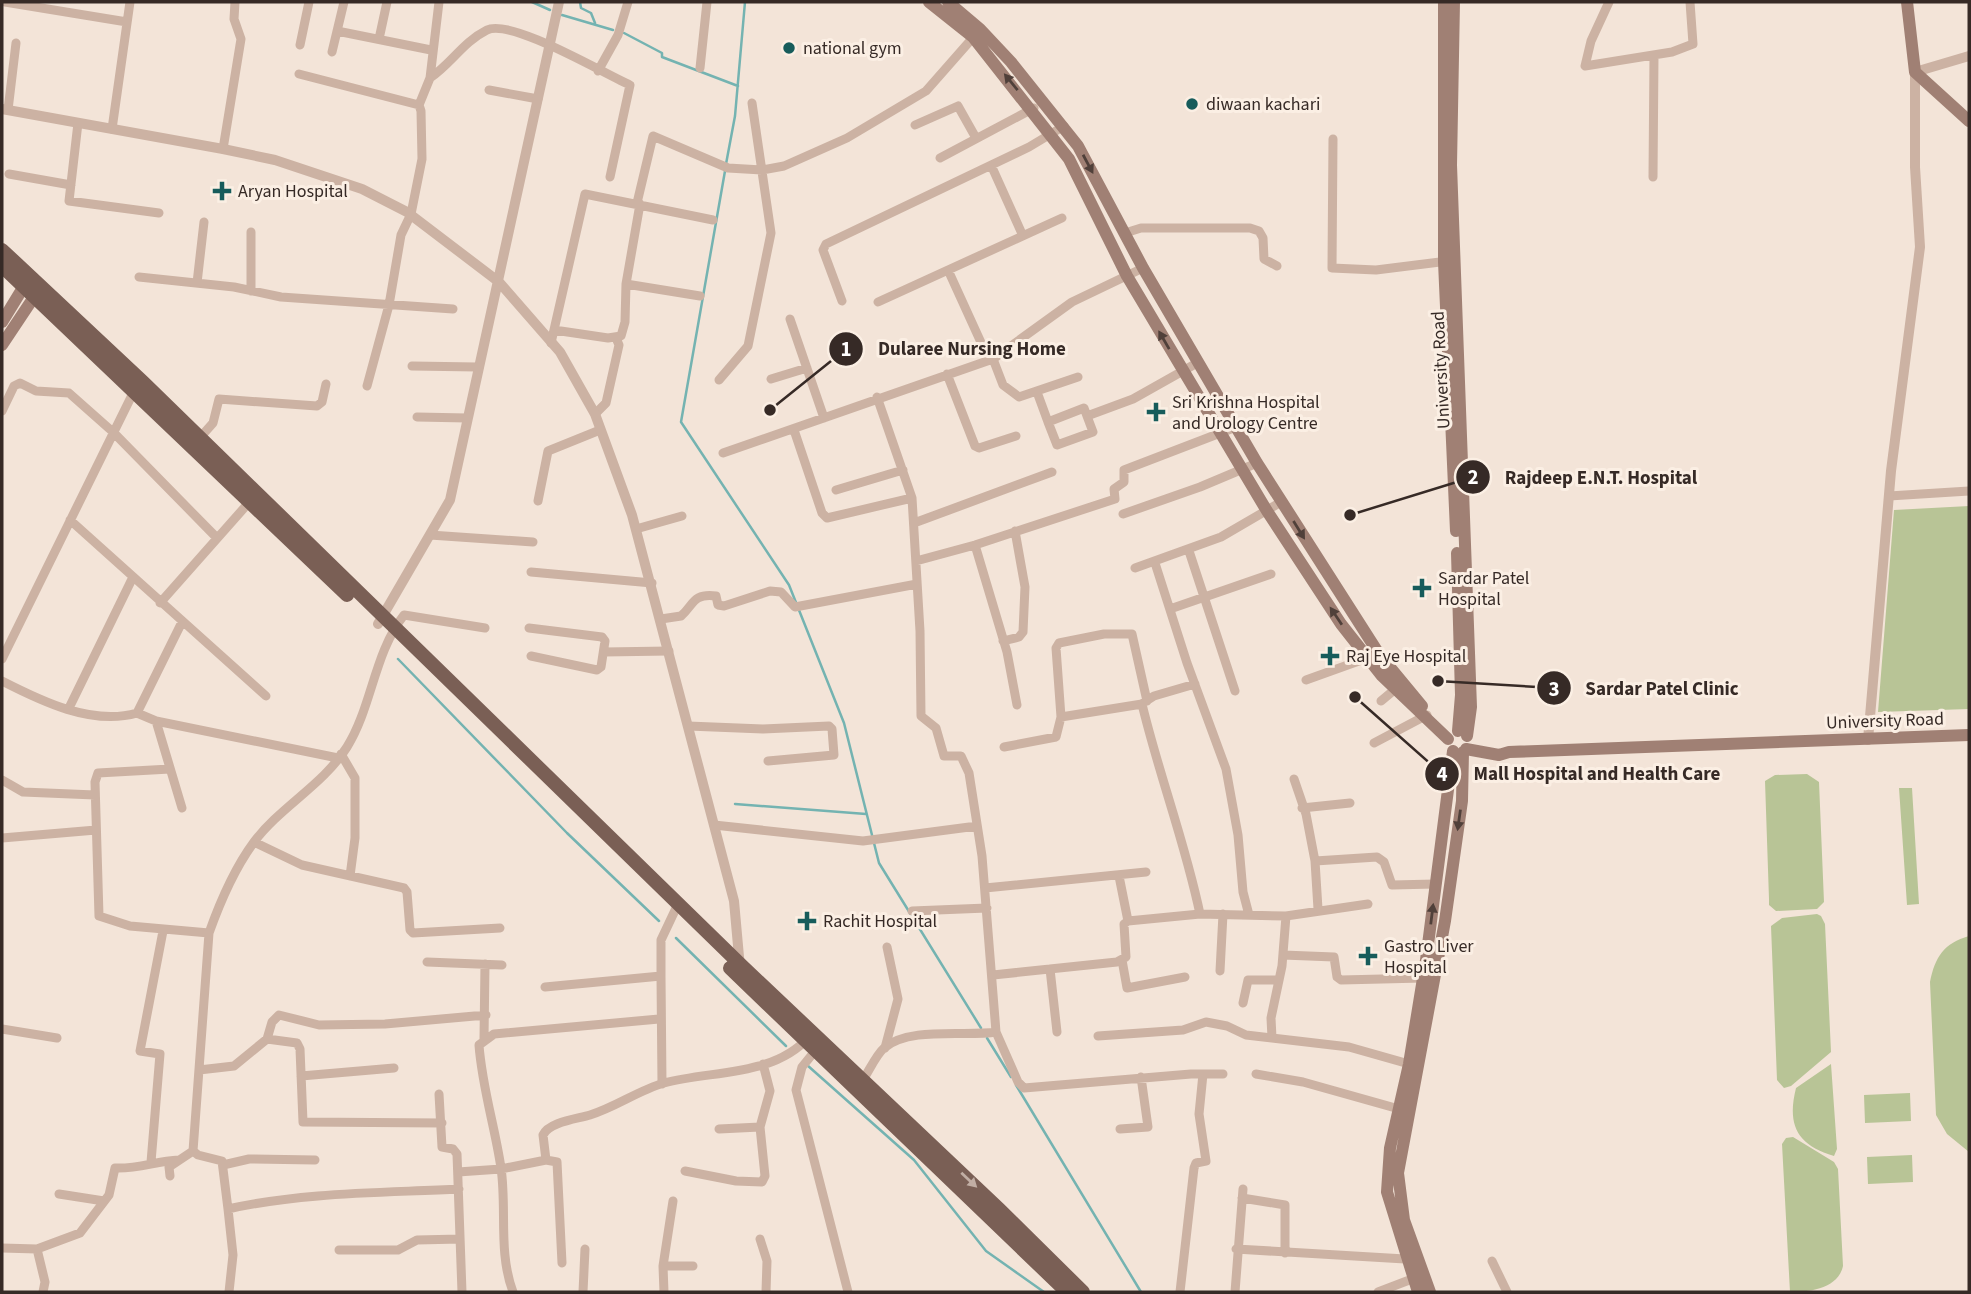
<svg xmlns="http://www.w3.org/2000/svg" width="1971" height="1294" font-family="'Source Sans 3',sans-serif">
  <rect width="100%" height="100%" fill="#f3e4d8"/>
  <!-- green -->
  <path fill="#b8c496" d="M1969,506v203l-91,3 16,-202z
    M1807,774l12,8 5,120 -7,7 -41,2 -7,-6v-6l-4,-118 10,-6z
    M1899,788h13l7,116 -12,1z
    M1817,914l4,2 4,8 6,128 -40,34 -7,2 -7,-8 -6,-154 11,-8z
    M1969,936v216l-22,-18 -11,-19 -6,-133c5,-25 14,-39 39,-46z
    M1831,1064l6,85 -3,7c-38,-11 -47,-32 -38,-68z
    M1910,1093l1,28 -46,2 -1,-28z
    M1793,1137l41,25 4,7 5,97c-5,23 -34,26 -53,26l-8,-148 4,-6z
    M1912,1155l1,27 -45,2 -1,-27z"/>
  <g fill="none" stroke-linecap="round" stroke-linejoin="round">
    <!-- stream -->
    <path stroke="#74b3b1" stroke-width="2.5" d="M532,2l18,8
      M580,2l1,6 10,5 4,10
      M562,15l51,15
      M624,33l38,20v4l76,29
      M726,164l9,-48 10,-114
      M725,171l-44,251 108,163 55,138 35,140 102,165
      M398,659l169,174 92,88
      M735,804l131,10
      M676,938l110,108
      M987,1038l24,39
      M807,1065l107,95 72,91 58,41
      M1016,1085l125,207"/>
    <!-- minor -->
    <path stroke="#ccb2a3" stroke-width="9" d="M5,2l122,20
      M1609,2l-18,39 -6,25 87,-14 21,-8 -3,-42
      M337,31l94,19
      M379,39l8,-37
      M300,45l9,-43
      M332,52l12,-50
      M700,68l7,-66
      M598,71l20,-36 10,-33
      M299,74l120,31 2,6 1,48 -11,55 -10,21 -12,70 -22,81
      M430,78c21,-14 33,-36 57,-48 23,-12 116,43 143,55l-20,92
      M489,90l49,9
      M419,105l11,-27 9,-76
      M8,110l8,-67
      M78,123l-9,78 90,12
      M915,125l43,-19 18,32
      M112,129l18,-127
      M1333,139l-1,129 44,2 72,-9
      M223,149l18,-110 -7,-20 1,-17
      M940,158l94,-50
      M991,165l32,71
      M9,174l62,11
      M1653,177l1,-122
      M637,203l16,-67 75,32 34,2 22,-4 63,-28 79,-47 51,-58
      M251,232v59
      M1125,233l16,-5h109l9,3 4,7 1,21 13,7
      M948,270l41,90
      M139,277l95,10 47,10 172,12
      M197,283l7,-61
      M626,284l74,12
      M842,301l-19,-51 3,-6 203,-97 35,-21
      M878,302l184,-84
      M790,319l34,99
      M554,330l54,8 13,-2 4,-14 1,-38 14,-80
      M551,343l34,-149 128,26
      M993,359l10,26 16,12 59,-20
      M412,366l65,1
      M947,374l28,72 4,2 37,-12
      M771,379l36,-11
      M719,380l29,-34 23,-113 -19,-130
      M1037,392l11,30
      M1084,408l9,24 -36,13 -9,-23z
      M2,411l12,-25 6,-3 16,8 33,2 44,39 104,106
      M595,414l11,-11 13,-58 -3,-7
      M1087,416l46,-17 64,-36
      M417,417l50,1
      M794,430l28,83 5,5 85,-20
      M197,441l16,-18 6,-24 98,7 5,-4 4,-18
      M723,453l270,-94 79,-57 71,-34
      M836,490l67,-20
      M1889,496l80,-5
      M538,501l10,-50 52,-21
      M1123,514l77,-27 57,-24
      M70,520l196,176
      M914,523l138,-51
      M636,529l46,-13
      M430,535l103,7
      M975,545l32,107 10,53
      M1189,551l46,140
      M916,561l59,-16 140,-46 -1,-10 10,-7v-12l112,-43
      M1155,563l32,100 39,106 12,66 5,57 6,23
      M1135,568l86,-31 60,-35
      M531,572l121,11
      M160,603l92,-104
      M1170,609l101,-35
      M661,619l20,-3c13,-11 11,-23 35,-20l2,9 6,1 46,-15 11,1 14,15 122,-23
      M529,628l73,9 3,4 -4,26 -4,3 -66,-14
      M1003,641l16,-4 4,-5 2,-45 -10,-56
      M604,652l65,-1
      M2,659l134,-272
      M1306,680l64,-23
      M2,681c39,20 90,45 135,32l45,-91
      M1381,701l18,-15
      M1143,703l11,-7 41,-12
      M69,708l63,-129
      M137,713l19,8 182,37
      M1061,717l81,-13c17,71 43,138 58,210
      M156,721l26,87
      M688,726l75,3 66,-3 3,3 2,26 -66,6
      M1374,743l53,-28
      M1004,747l52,-10 5,-20 -5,-69 3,-5 45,-9h28l15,67
      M341,754l14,24v60l-5,38
      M170,769l-72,4 -3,9 4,134 31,10 79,7
      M1294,779l12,35 9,47 3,48
      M2,780l21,12 72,3
      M1302,808l48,-5
      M714,825l149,16 114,-15
      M2,838l94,-8
      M254,842l48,23 102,23 3,4 3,38 3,3 87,-5
      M1315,861l62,-4 7,5 8,23 43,-1
      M985,888l161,-16
      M912,911l75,-3
      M1286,916l-4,50 -11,52 1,20 77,9 60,17
      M1128,921l72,-7 86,2 82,-12
      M1283,955l51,2 3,20 4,3 82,-2
      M1122,960l5,28 58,-11
      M427,962l75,3
      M1050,969l7,63
      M1220,971l3,-57
      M993,975l124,-13 9,-5 -2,-33 4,-3 -9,-45
      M661,976l1,108
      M545,987l116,-11v-36l17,-36
      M1243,1003l5,-23h31
      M2,1029l55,9
      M996,1032l22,50 6,6 167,-14h32
      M1098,1036l85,-6 23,-8 21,4 19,9 26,3
      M267,1039l5,-17 7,-7 40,10 66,-1 101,-9
      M484,1039l1,-75
      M819,1046l-17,21 -6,23 52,202
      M885,1048l13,-49 -11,-52
      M199,1070l35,-4 33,-27 30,4 3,6 3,73 139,1
      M1256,1074l47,8 96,27
      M301,1076l93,-8
      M860,1084c8,-10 15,-28 24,-36 26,-22 81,-11 112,-16l-14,-176 -13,-83 -8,-17h-17l-8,-28 -15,-12 -1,-85 -8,-133 -35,-101
      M439,1094l3,53 11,2 4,5 5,138
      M719,1129l41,-2
      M1120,1129l28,-2 -7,-50
      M193,1151l5,4 24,6 6,48c76,-17 153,-16 231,-20
      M546,1160l11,2 5,101
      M151,1162l9,-108 -20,-3 23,-120
      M223,1165l26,-6 66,1
      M685,1171l51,10 26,1 3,-6 -5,-49 10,-36 -7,-27
      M458,1172l43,-3 45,-9 -3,-25c6,-13 34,-16 47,-20 26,-8 49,-25 74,-32 49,-13 109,-6 145,-46
      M170,1176l-1,-9 24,-16 16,-218c11,-31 25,-64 45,-91 26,-35 69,-57 93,-95 25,-40 27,-94 57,-132l81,13
      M59,1194l45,7
      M1242,1198l43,7v48
      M228,1209l5,46 -4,37
      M760,1239l7,22 -1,31
      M2,1248l35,1
      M1236,1249l169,10
      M339,1250h59l19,-10 43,-1
      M1492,1261l15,31
      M663,1266l10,-65
      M43,1292l2,-10 -8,-33 43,-16 29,-38 6,-27c25,1 40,-7 64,-8
      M513,1292c-15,-40 -6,-83 -12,-124 -6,-41 -19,-81 -22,-123l15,-11 165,-15
      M583,1292l2,-43
      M664,1292l-1,-26h30
      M1180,1292l14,-124 2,-5 10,-2 -7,-47 4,-40
      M1235,1292l8,-103
      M1378,1292l34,-13"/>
    <!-- tertiary -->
    <path stroke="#ccb2a3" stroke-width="10" d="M2,109l221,40 52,11 87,29 45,23 92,70 61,70 35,62 37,101 102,386 6,67
      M378,624l72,-124 109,-498
      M1868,740l23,-269 29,-224 -5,-80v-95l54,-16"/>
    <!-- secondary -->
    <path stroke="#a08074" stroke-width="12" d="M929,2l44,35 96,122 58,117 140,235 74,113 41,52 66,63
      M948,2l32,27 31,33 67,84 65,122 114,195 122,191 43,52
      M1444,2v260l12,269
      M1454,2l-3,163 20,542 -4,29
      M1907,2l8,70 54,49
      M2,322l27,-44
      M2,345l36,-54
      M1457,553l4,142 -3,36
      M1466,749l33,6 10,-3 460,-17
      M1418,1292l-31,-100 3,-44 19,-84 17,-104 27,-209
      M1430,1292l-26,-72 -6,-47 47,-252 17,-120 1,-49"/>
    <!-- primary -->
    <path stroke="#7a5f55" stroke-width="14" d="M2,250l141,132 599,584 257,243 84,83
      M2,266l345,329
      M730,968l337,324"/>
  </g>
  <!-- one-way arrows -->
  <defs><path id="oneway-solid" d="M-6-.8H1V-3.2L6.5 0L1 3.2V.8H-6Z" transform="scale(1.75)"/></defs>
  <g fill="#50403a">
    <use href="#oneway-solid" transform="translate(1011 82) rotate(-129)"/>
    <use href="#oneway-solid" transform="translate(1088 164) rotate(62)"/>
    <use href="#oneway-solid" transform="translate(1164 340) rotate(-120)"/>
    <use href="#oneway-solid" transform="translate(1299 530) rotate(58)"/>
    <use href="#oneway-solid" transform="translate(1336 616) rotate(-124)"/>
    <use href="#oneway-solid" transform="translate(1459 820) rotate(98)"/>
    <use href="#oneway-solid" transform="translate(1432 914) rotate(-83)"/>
  </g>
  <use fill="#c1aea4" href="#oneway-solid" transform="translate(969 1180) rotate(43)"/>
  <!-- markers -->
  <g fill="#175c5b" stroke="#fbefe4" stroke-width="2.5">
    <circle cx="789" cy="48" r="7"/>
    <circle cx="1192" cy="104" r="7"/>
    <path d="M218.5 180.5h7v7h7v7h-7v7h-7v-7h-7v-7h7z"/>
    <path d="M1152.5 401.5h7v7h7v7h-7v7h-7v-7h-7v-7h7z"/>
    <path d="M1418.5 577.5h7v7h7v7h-7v7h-7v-7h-7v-7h7z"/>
    <path d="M1326.5 645.5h7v7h7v7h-7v7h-7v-7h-7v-7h7z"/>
    <path d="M803.5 910.5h7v7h7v7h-7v7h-7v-7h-7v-7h7z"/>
    <path d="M1364.5 945.5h7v7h7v7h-7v7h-7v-7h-7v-7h7z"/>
  </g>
  <g text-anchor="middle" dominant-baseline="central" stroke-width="6" stroke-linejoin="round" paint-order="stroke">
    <!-- poi labels -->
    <g font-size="18" fill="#362a26" stroke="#fbefe4" text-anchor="start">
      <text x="803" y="48">national gym</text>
      <text x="1206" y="104">diwaan kachari</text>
      <text x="238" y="191">Aryan Hospital</text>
      <text x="1172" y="402">Sri Krishna Hospital<tspan x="1172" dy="21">and Urology Centre</tspan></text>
      <text x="1438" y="578">Sardar Patel<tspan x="1438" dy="21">Hospital</tspan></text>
      <text x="1346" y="656">Raj Eye Hospital</text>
      <text x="823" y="921">Rachit Hospital</text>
      <text x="1384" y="946">Gastro Liver<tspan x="1384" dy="21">Hospital</tspan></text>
    </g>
    <!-- street labels -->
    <g font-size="18" fill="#362a26" stroke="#fbefe4">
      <text transform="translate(1441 370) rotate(-93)">University Road</text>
      <text transform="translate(1885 721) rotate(-2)">University Road</text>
    </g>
  </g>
  <!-- callouts -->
  <path fill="none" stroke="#362a26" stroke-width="2.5" d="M770 410L846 349M1350 515L1473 477M1438 681L1554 688M1355 697L1442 774"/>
  <g fill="#362a26" stroke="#fbefe4" stroke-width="2.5">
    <circle cx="770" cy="410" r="7"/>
    <circle cx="1350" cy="515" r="7"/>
    <circle cx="1438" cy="681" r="7"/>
    <circle cx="1355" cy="697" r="7"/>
    <circle cx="846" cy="349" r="18"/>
    <circle cx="1473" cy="477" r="18"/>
    <circle cx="1554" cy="688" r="18"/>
    <circle cx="1442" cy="774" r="18"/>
  </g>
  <g font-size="21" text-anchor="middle" font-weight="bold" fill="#fff">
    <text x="846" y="356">1</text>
    <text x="1473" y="484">2</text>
    <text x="1554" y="696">3</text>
    <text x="1442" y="781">4</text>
  </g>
  <g font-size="19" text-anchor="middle" font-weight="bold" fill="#362a26" stroke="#fbefe4" stroke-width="6" stroke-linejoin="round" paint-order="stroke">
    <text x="972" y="355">Dularee Nursing Home</text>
    <text x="1601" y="484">Rajdeep E.N.T. Hospital</text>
    <text x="1662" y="695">Sardar Patel Clinic</text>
    <text x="1597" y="780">Mall Hospital and Health Care</text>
  </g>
  <!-- border -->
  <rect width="1971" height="1294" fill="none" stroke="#362a26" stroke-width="7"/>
</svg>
